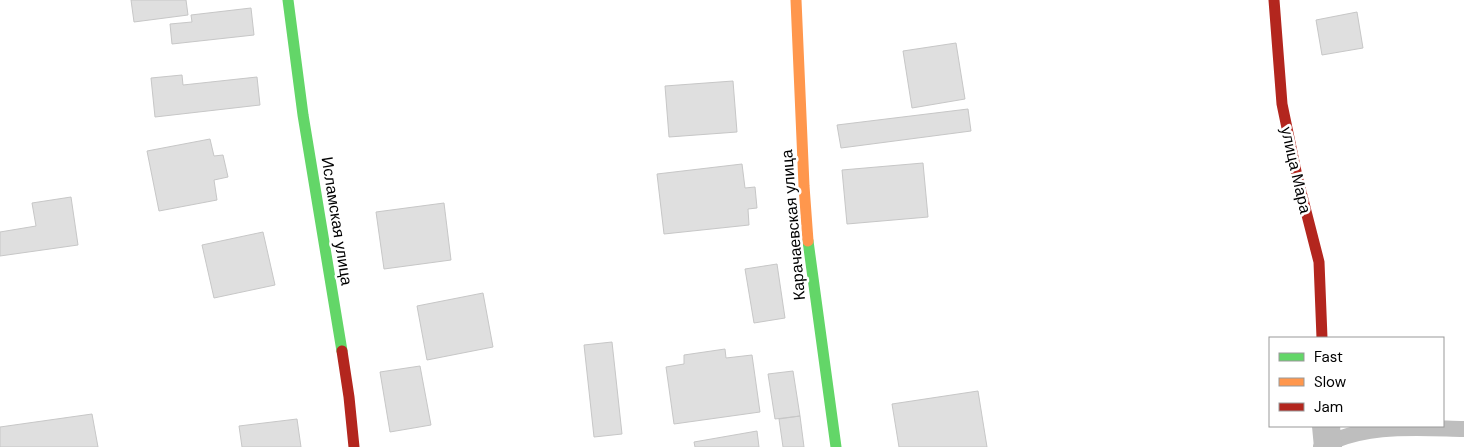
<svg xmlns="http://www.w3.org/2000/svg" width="1464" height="447" font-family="'DM Sans',sans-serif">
  <rect width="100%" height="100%" fill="#fff"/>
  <!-- building -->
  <path fill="#dfdfdf" stroke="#c7c7c7" d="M131,0h55l2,15 -54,7z
    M251,8l3,27 -82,9 -2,-20 22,-2 -1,-7z
    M1357,12l6,36 -41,7 -6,-35z
    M956,43l9,56 -53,9 -9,-57z
    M182,75l1,10 74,-8 3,28 -105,12 -4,-39z
    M733,81l4,51 -68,5 -4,-51z
    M968,109l3,22 -130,17 -4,-23z
    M210,139l4,17 9,-1 5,22 -14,3 3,20 -58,11 -12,-60z
    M923,163l5,54 -81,7 -5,-54z
    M742,164l3,24 10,-1 2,21 -9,1 1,16 -85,9 -7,-60z
    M71,197l7,48 -78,11v-24l36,-6 -4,-23z
    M444,203l7,57 -67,9 -8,-57z
    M263,232l12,53 -61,13 -12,-53z
    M777,264l8,54 -31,5 -9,-54z
    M483,293l10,54 -66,13 -10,-54z
    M612,342l10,92 -28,3 -10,-92z
    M725,349l1,9 26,-3 8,57 -86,12 -8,-57 18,-3v-9z
    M420,366l11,59 -41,7 -10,-60z
    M793,371l7,45 -25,3 -7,-45z
    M978,391l9,56h-88l-7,-43z
    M92,414l6,33h-98v-20z
    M800,416l4,31h-21l-4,-28z
    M297,419l4,28h-59l-3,-21z
    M757,431l2,16h-64l-1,-5z"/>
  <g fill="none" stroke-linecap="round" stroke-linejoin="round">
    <!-- lane -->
    <path stroke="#bebebe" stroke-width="16" d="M1321,447c43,-24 95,-19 143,-18"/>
    <!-- street -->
    <path stroke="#bebebe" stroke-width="28" d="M1326,426l2,21"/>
    <!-- fast -->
    <path stroke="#63d668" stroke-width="11" d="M288,0l15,115 39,236
      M808,241l28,206"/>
    <!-- slow -->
    <path stroke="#ff974d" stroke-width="11" d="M796,0l8,186 4,55"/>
    <!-- jam -->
    <path stroke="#b3261e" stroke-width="11" d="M1274,0l8,104 15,72 22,86 3,76
      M342,351l7,46 5,50"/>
  </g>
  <g text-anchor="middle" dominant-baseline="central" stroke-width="5" stroke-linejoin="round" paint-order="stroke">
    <!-- street labels -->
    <g font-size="16" fill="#000" stroke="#fff">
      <text transform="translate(1296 170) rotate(77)">улица Мара</text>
      <text transform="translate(337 221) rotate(81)">Исламская улица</text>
      <text transform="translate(793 225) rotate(-95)">Карачаевская улица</text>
    </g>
  </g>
  <!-- legend -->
  <rect x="1269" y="337" width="175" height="90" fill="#ffffff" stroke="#999999"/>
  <rect x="1279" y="353" width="25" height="8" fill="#63d668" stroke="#999999"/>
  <text x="1314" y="362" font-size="15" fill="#000000">Fast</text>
  <rect x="1279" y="378" width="25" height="8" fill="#ff974d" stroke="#999999"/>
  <text x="1314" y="387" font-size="15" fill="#000000">Slow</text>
  <rect x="1279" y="403" width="25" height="8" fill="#b3261e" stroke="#999999"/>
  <text x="1314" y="412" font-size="15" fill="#000000">Jam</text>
</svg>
